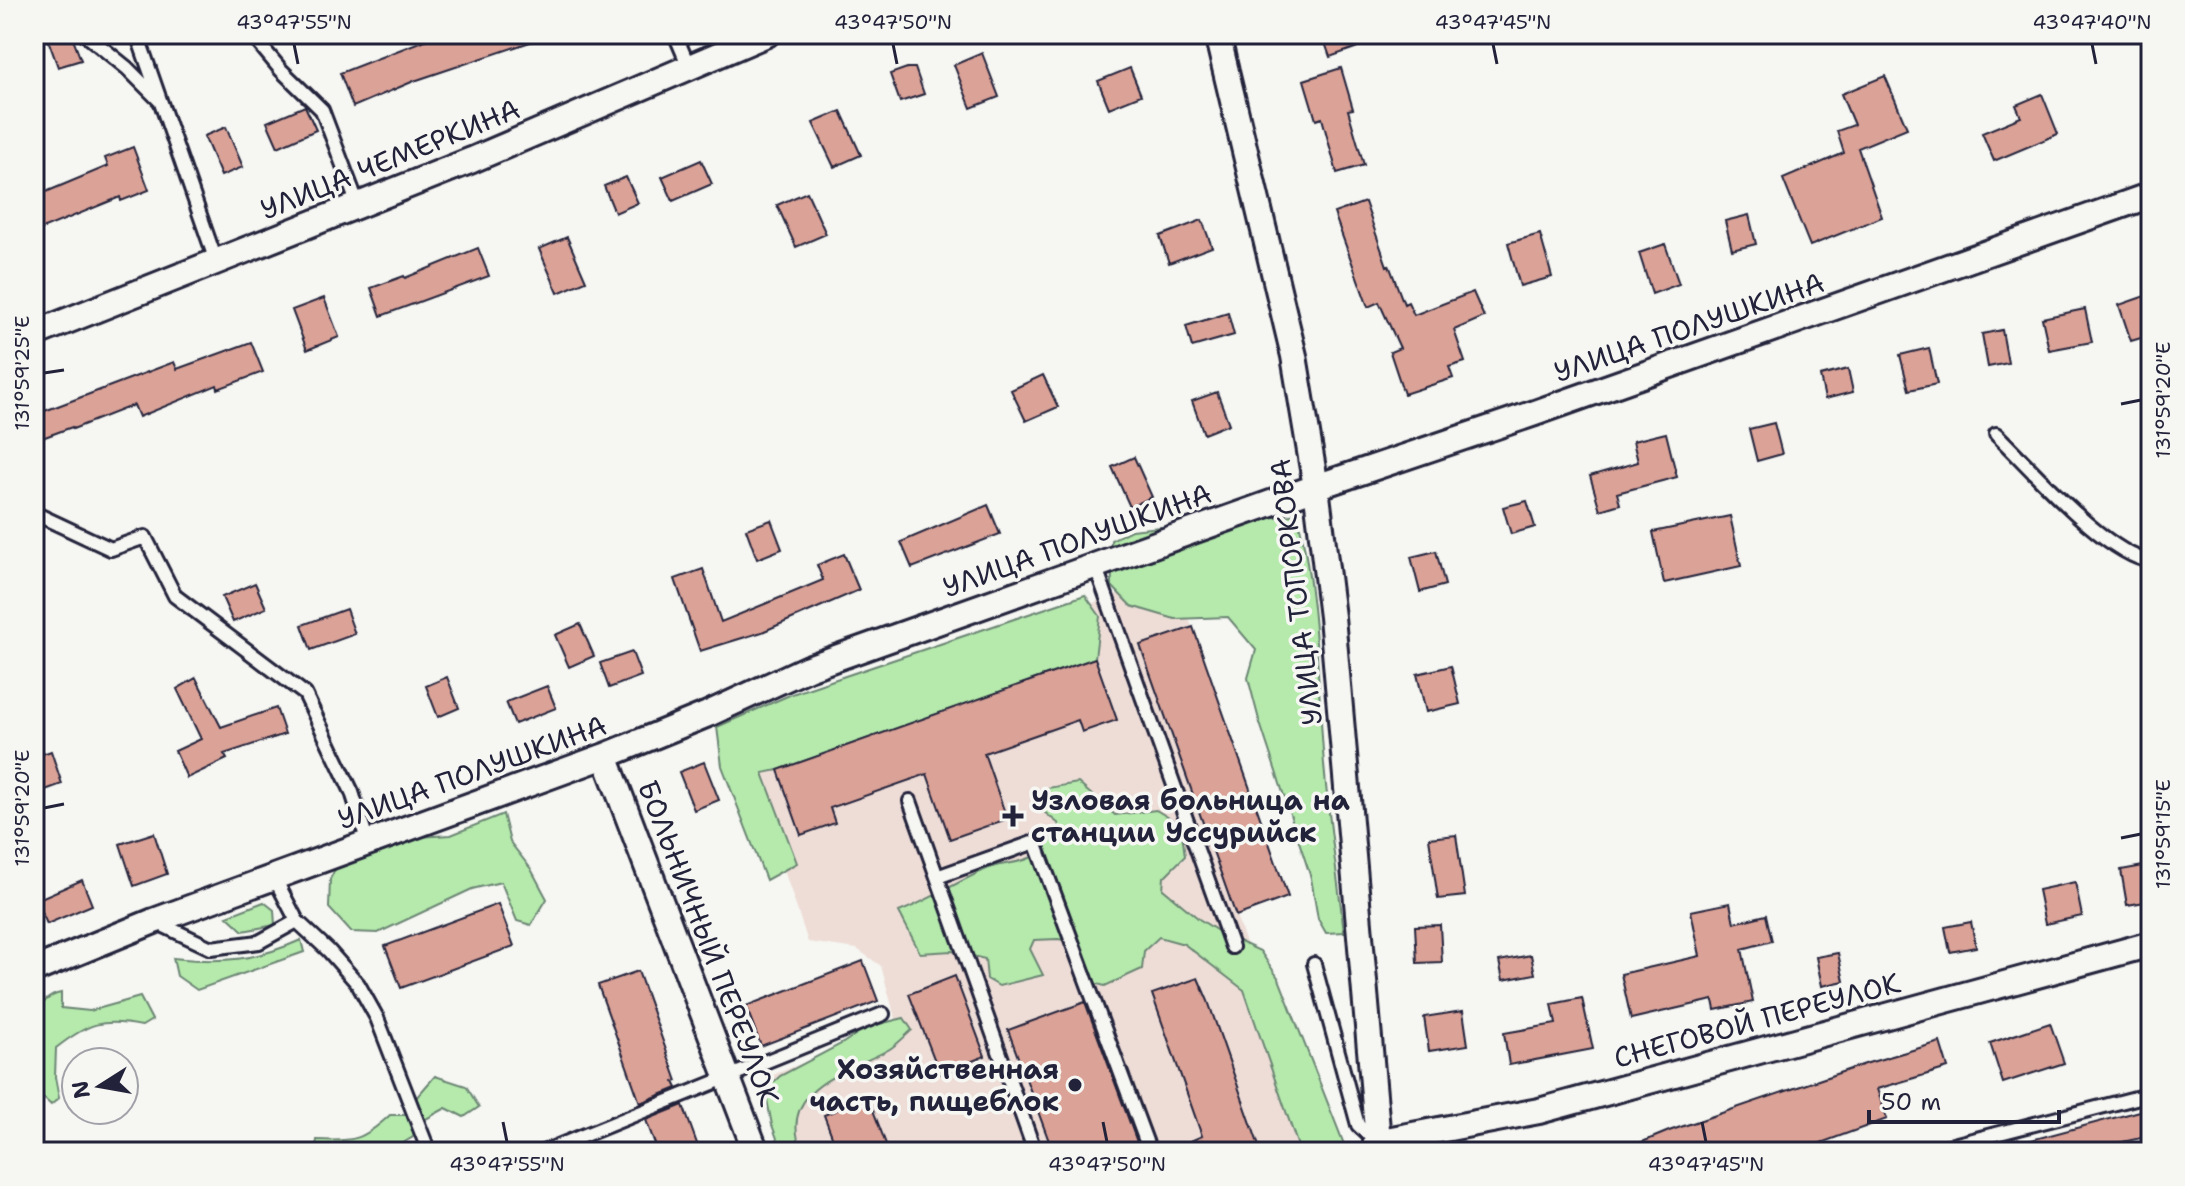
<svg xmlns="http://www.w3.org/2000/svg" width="2185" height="1186" font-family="'Shantell Sans',sans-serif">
  <rect width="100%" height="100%" fill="#f6f6f2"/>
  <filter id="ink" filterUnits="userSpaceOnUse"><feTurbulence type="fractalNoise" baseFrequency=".0125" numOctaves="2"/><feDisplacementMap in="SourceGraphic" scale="16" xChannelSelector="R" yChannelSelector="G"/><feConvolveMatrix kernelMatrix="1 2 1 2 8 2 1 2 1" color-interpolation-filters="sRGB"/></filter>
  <g filter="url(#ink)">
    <!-- built -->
    <path fill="#eeddd7" d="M1173,573l115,324 -52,19 88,235 8,1h-535l-29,-75 129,-52 -16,-59 -24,-17 -49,-7 -69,-206z"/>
    <!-- green -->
    <path fill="#b5eaac" stroke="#6c8674" stroke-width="2" d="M1297,514c20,78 20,157 26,237 4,60 14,121 21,181l-18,1 -8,-14 -7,-41 -52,-158 -11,-42 8,-28 -28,-33 -53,2 -44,-13 -19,-20 -1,-46 20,-10 29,-3 6,27 89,-34z
      M1085,595l15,21 -5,42 -317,112 -15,3 34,90 -31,17 -44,-114 -5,-39 75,-33z
      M1078,783l37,32 41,-5 25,15 4,31 -21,21 -1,12 36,30 22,14 39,18 19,28 68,173h-47l-56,-162 -60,-46 -25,-7 -15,14 -2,18 -37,17 -12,-3 -13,-40 -22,-4 -24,1 -4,9 13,26 -44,11 -12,-7 -2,-20 -33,-8 -32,2 -21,-41c31,-12 59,-31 90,-44 13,-5 30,-4 43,-11 12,-7 21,-21 27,-33l-21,-17 3,-18z
      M503,814l7,28 21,27 16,30 -16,26 -14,-4 -16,-39 -29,7 -94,44 -27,-1 -22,-24 1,-29 9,-17 78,-25 34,-2z
      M264,902l10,8 1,15 -32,6 -16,-15z
      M301,940l3,12 -107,38 -20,-14 -4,-18c50,5 81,3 128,-18z
      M61,993v15l29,3 50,-14 12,23 -10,6c-40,-8 -54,-3 -86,22l-1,29 4,21 -8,7c-4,-4 -10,-8 -13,-13 -6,-11 -8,-64 -3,-75 5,-12 13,-22 26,-24z
      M904,1018l8,12c-8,7 -15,15 -24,20 -43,23 -112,39 -86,102h-20l-10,-27 -7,-35 15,-14 63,-33 24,-16z
      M435,1076l31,10 13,21 -15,10 -18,-9 -24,13 -9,16 -25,15h-73l2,-12c37,2 46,0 73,-25h19l6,-16z"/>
    <!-- building -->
    <path fill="#dba297" stroke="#22223b" stroke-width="2" d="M46,34h25l10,26 -23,7z
      M440,34h102v4l-128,43 -61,26 -13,-34z
      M1322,34h64v3l-56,20z
      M982,53l17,44 -28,11 -17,-43z
      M907,68h8l9,26 -24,8 -10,-28z
      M1130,68l11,27 -32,13 -11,-27z
      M1341,68l12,41 -5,1 16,55 -27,8 -15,-55 -6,2 -12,-40z
      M1885,76l22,52 -49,20 24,69 -72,29 -27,-67 61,-26 -7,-22 17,-6 -13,-31z
      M2042,94l16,40 -64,27 -12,-28 39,-16 -5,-12z
      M305,106l11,24 -38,17 -11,-25z
      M841,111l20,44 -27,12 -21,-44z
      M226,127l17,40 -22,9 -17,-40z
      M133,147l16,43 -28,11 -1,-4 -78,32 -8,-19v-13l74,-31 -3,-8z
      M701,160l11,24 -39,17 -11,-24z
      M626,177l12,26 -23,10 -11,-27z
      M807,192l19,42 -30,13 -19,-42z
      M1365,202l22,64 2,-1 15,39 4,-2 6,13 59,-23 11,25 -30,13 11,32 -16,5 4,11 -49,16 -14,-42 10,-4 -21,-46 -11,5 -34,-94z
      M1749,215l7,29 -24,6 -7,-29z
      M1202,220l10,27 -43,16 -9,-27z
      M1540,234l12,43 -32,9 -12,-43z
      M567,237l19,44 -28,12 -19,-44z
      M1665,244l14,40 -27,10 -13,-41z
      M478,248l11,28 -108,40 -10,-28 33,-12 1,2z
      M2151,294v41l-20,6 -12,-36z
      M324,298l15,39 -32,13 -15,-40z
      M2085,309l7,33 -43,8 -7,-32z
      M1228,313l6,22 -42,12 -6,-21z
      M2002,330l6,33 -20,4 -6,-33z
      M251,342l12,30 -45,17 -1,-4 -78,32 -5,-12 -61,24 -1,-2 -38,14v-26l140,-53 3,7z
      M1929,348l8,36 -28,6 -9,-35z
      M1848,369l5,23 -28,7 -5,-23z
      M1043,375l15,32 -32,14 -15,-31z
      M1217,392l12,32 -25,10 -12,-33z
      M1774,423l8,31 -25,7 -8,-32z
      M1666,433l11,44 -60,16 3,11 -20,6 -10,-34 48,-14 -5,-21z
      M1134,457l18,40 -22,10 -18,-40z
      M1527,501l8,26 -24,7 -8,-27z
      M988,505l12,29 -88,34 -11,-26z
      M1730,516l11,50 -77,17 -11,-51z
      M771,520l11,29 -25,10 -11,-30z
      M1436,551l9,34 -25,7 -9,-35z
      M844,554l15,36 -97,42 -62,19 -25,-72 28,-10 18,53 102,-42 -6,-15z
      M255,583l11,25 -33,14 -11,-25z
      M346,609l9,25 -44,16 -9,-25z
      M580,624l14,32 -25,11 -14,-32z
      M1193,627l95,270 -52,19 -96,-271z
      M632,652l9,24 -32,12 -9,-25z
      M1095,658l22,62 -35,12 -4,-12 -94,33 23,66 -57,20 -23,-65 -97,34 5,15 -34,12 -23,-65z
      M1451,666l9,38 -34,8 -9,-38z
      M447,677l12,31 -21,9 -12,-31z
      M196,678l25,49 55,-19 9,26 -61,20 3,5 -40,19 -12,-27 26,-12 -24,-50z
      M547,686l9,22 -41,16 -9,-22z
      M51,751l11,33 -28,10v-37z
      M704,762l15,38 -25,10 -15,-38z
      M154,833l13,41 -33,12 -14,-42z
      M1456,835l9,61 -27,3 -9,-61z
      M2149,865l2,36 -24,4 -6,-35z
      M82,880l10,25 -45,19 -11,-24z
      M2075,882l7,34 -37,8 -7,-34z
      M1730,903l4,20 32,-8 6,26 -30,8 11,53 -38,8 -2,-10 -82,19 -10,-45 79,-18 -9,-45z
      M498,904l16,42 -113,42 -16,-42z
      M1971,922l5,25 -26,5 -5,-25z
      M1440,925l2,37 -25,1 -2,-37z
      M1838,953l6,28 -22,5 -6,-29z
      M1531,955l4,19 -32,6 -4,-19z
      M863,961l15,40 -117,45 -15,-40z
      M638,971l39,110 -3,1 3,6 -37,15 -42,-118z
      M955,976l30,80 -45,18 -31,-80z
      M1198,978l10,23 53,151h-95l36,-16 -50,-142z
      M1582,998l11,51 -84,16 -5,-32 52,-9 -4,-20z
      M1085,1002l52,140 -27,10h-57l-45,-122z
      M1463,1011l5,34 -39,6 -5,-34z
      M2050,1023l14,40 -61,20 -13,-40z
      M1940,1042l8,26 -71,21 10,30 -91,33h-178l51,-21 199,-68z
      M868,1097l21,55h-51l-14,-37z
      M683,1105l17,47h-42l-12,-32z
      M2151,1108v28l-48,10 1,2 -14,4h-77v-7z"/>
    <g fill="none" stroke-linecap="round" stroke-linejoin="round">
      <defs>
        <path id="lane" d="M85,34l42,34 32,32
          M137,34l79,227
          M675,34l14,33
          M252,35l29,35 41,40 36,95
          M1996,434c34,33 111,122 155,127
          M34,513l77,36 34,-12 30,59 130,98 47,98 16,51
          M1095,565l137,382
          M910,801l125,351
          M274,877l23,44 32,30 29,33 19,34 52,134
          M937,877l98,-35 115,310
          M156,922l55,26 48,-6 38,-21
          M1314,964l44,161 18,17
          M543,1152l340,-138
          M1926,1152l225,-58"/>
        <path id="street" d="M1217,34l77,322 22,131 16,130 47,535
          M34,334l438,-174 295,-126
          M605,756l151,396
          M34,970l120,-49 451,-165 103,-42 100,-46 508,-181 219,-74 616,-218
          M1376,1142l163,-31 612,-167"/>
      </defs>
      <!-- lane casing -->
      <use href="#lane" stroke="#22223b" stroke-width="18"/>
      <!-- street casing -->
      <use href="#street" stroke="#22223b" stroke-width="30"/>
      <!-- lane -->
      <use href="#lane" stroke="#f6f6f2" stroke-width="12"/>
      <!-- street -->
      <use href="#street" stroke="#f6f6f2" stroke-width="24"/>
    </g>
  </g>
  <!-- ticks -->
  <path fill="none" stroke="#22223b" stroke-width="3" d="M294,44l4,20M893,44l4,20M1493,44l4,20M2092,44l4,20M44,373l20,-3M2121,404l20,-4M44,808l20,-4M2121,838l20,-4M503,1122l4,20M1103,1122l4,20M1702,1122l4,20"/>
  <!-- markers -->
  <g fill="#22223b" stroke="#f6f6f2" stroke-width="3">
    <path d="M1009 804h8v8h8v8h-8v8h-8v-8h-8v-8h8z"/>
    <circle cx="1075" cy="1085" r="8"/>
  </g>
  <g text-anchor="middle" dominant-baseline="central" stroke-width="7" stroke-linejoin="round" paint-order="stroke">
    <!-- street labels -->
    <g font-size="28" fill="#22223b" stroke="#f6f6f2">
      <text transform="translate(390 159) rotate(-22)">УЛИЦА ЧЕМЕРКИНА</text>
      <text transform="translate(1689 327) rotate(-19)">УЛИЦА ПОЛУШКИНА</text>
      <text transform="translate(1077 540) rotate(-20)">УЛИЦА ПОЛУШКИНА</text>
      <text transform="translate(1296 592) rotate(-97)">УЛИЦА ТОПОРКОВА</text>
      <text transform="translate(472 772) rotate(-20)">УЛИЦА ПОЛУШКИНА</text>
      <text transform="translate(709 943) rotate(69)">БОЛЬНИЧНЫЙ ПЕРЕУЛОК</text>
      <text transform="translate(1757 1020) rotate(-15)">СНЕГОВОЙ ПЕРЕУЛОК</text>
    </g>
    <!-- poi labels -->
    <g font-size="28" font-weight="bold" fill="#22223b" stroke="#f6f6f2" text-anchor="start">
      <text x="1031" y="800">Узловая больница на<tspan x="1031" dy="32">станции Уссурийск</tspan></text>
      <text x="1059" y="1069" text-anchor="end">Хозяйственная<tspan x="1059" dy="32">часть, пищеблок</tspan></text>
    </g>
  </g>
  <!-- margin -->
  <rect width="2185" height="1186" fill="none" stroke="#f6f6f2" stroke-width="88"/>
  <!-- north arrow -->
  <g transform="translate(100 1086) rotate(259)"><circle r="38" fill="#f6f6f2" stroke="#a1a1a9" stroke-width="2"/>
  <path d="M0-6L14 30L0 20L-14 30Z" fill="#22223b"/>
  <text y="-12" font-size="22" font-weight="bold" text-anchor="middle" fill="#22223b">N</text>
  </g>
  <!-- scale -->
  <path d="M1869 1110v12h190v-12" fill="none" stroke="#22223b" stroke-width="4"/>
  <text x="1881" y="1110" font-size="24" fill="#22223b" stroke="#f6f6f2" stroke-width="6" paint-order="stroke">50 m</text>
  <rect x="44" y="44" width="2097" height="1098" fill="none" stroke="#22223b" stroke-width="3"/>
  <g font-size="20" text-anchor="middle" fill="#22223b">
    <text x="294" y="29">43°47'55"N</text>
    <text x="893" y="29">43°47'50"N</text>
    <text x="1493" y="29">43°47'45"N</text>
    <text x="2092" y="29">43°47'40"N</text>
    <text transform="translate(22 373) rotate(-90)" y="7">131°59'25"E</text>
    <text transform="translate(2163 400) rotate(-90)" y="7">131°59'20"E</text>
    <text transform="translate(22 808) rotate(-90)" y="7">131°59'20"E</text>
    <text transform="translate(2163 834) rotate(-90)" y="7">131°59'15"E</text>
    <text x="507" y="1171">43°47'55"N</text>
    <text x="1107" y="1171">43°47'50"N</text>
    <text x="1706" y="1171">43°47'45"N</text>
  </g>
</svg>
